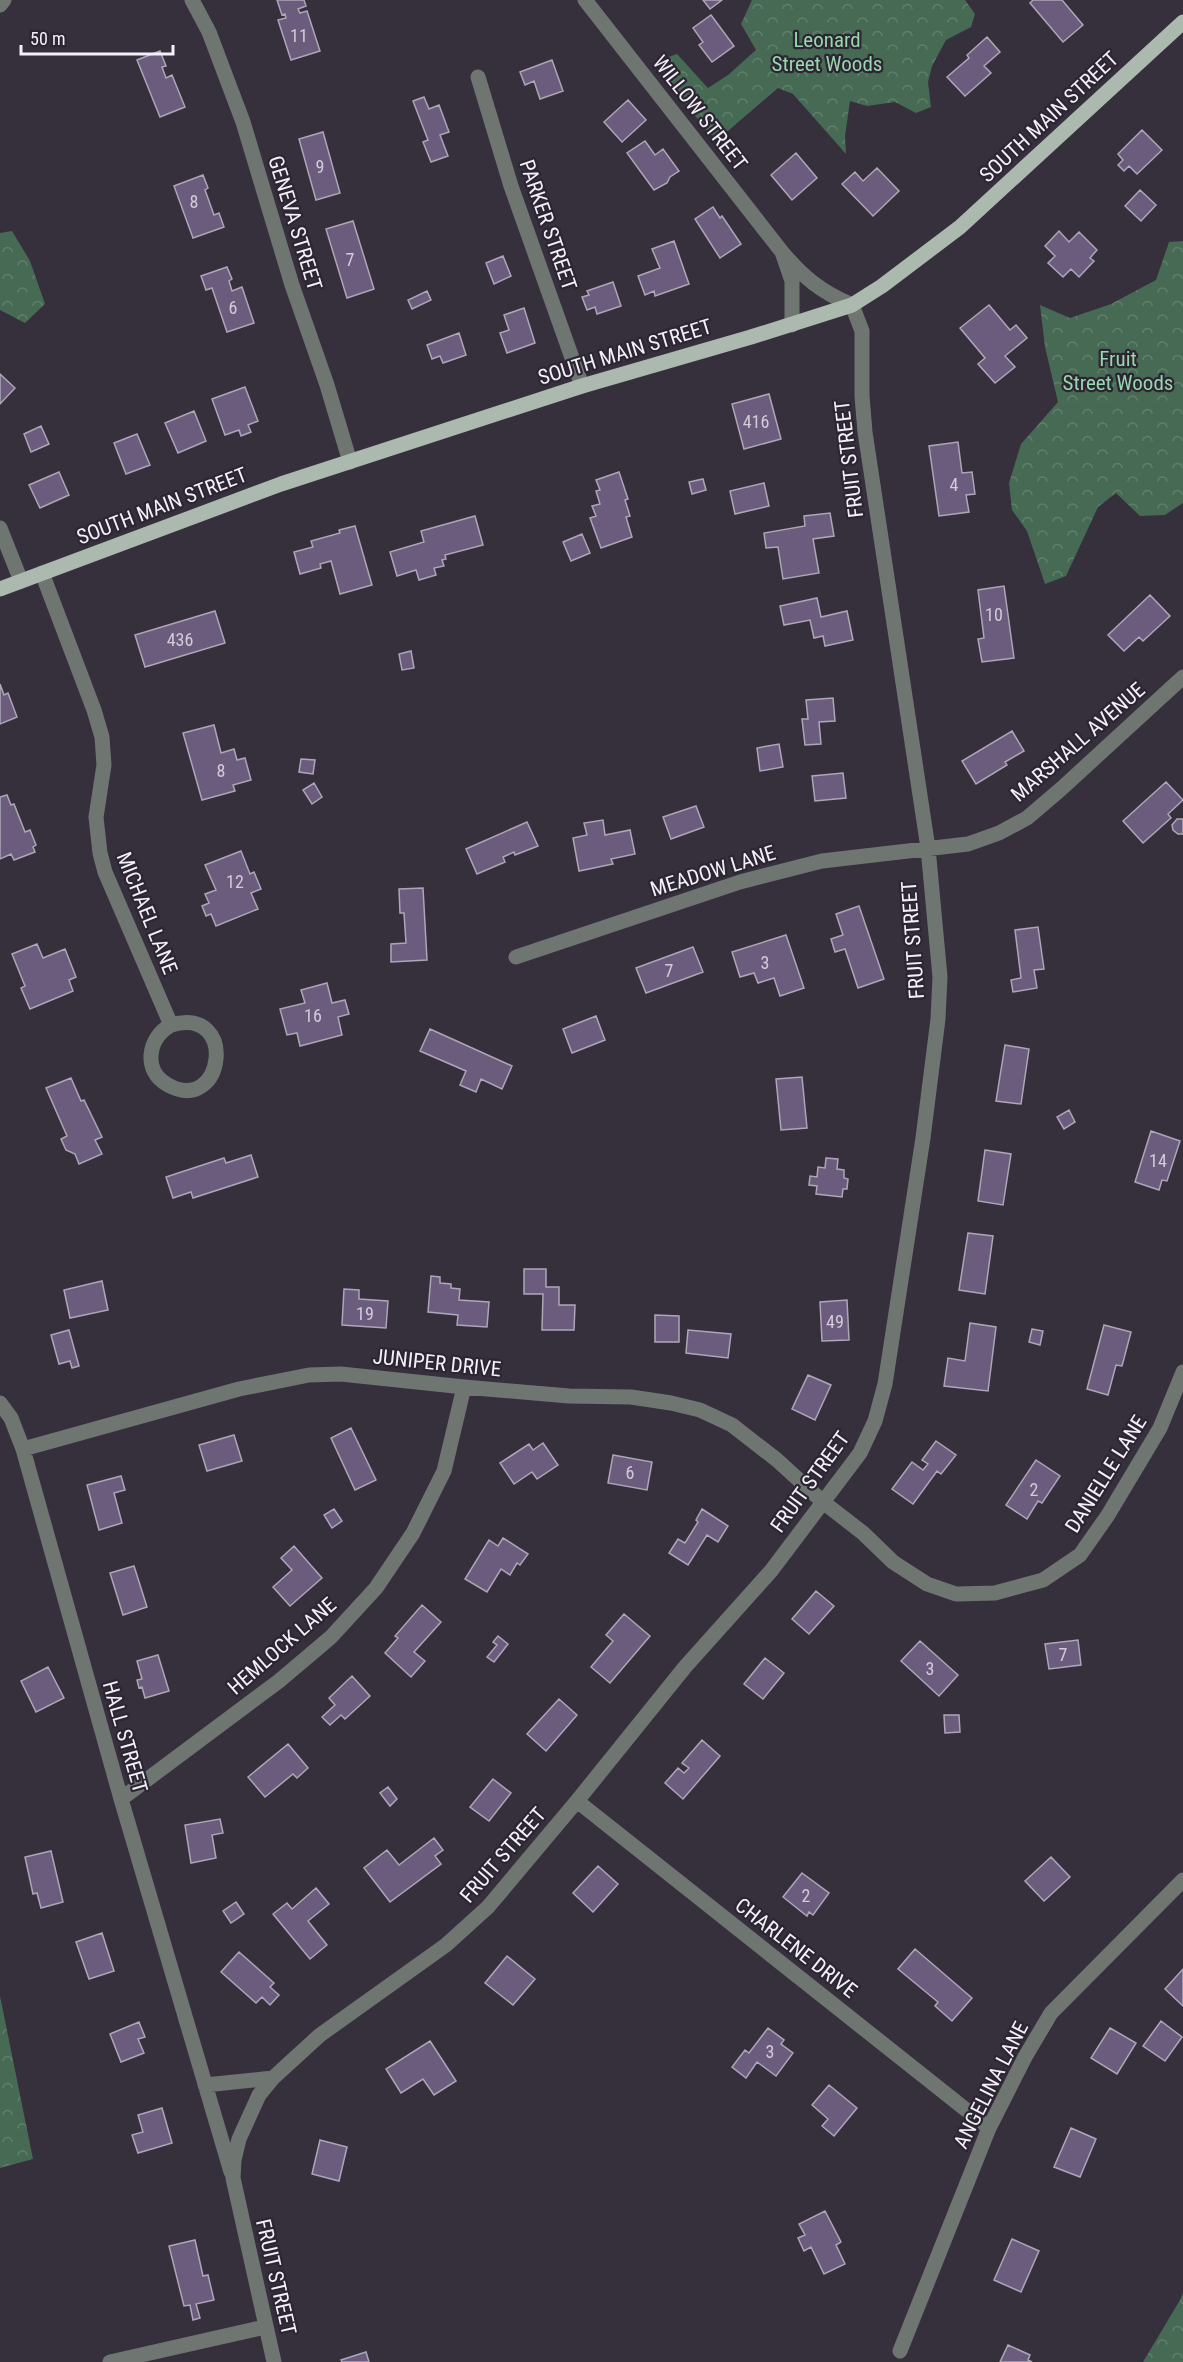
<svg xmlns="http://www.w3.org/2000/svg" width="1183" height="2362" font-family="'Roboto Condensed',sans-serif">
  <defs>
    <pattern id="forest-crowns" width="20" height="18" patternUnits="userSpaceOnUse" patternTransform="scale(1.5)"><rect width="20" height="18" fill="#466a53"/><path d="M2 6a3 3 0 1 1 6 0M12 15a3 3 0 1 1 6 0" fill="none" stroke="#61806c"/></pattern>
  </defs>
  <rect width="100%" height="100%" fill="#36303d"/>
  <!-- forest -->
  <path fill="url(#forest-crowns)" d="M752,0h213l10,14 -4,13 -25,13 -14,26 -4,16 3,25 -15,6 -21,-11 -28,4 -17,-5 -5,35 1,18 -53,-60 -15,-6 -56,48 -12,-1 -56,-73 23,-8 31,34 20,-13 28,-25 -15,-26z
    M12,231l18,30 15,43 -20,19 -25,-13v-77z
    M1183,241v262l-18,12 -25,1 -24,-23 -18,14 -32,69 -21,8 -18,-53 -15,-21 -3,-27 12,-39 37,-42 -13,-55 -5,-42 30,13 41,-14 45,-24 13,-38z
    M0,1996l33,163 -33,9z
    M1183,2293v69h-40l37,-62z"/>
  <!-- building -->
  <path fill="#6b5c7e" stroke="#ada6b6" stroke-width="1.5" d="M277,0h27l2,6 -8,3 2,4 7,-2 13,40 -29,9 -13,-40 8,-2 -1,-4 -3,1z
    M703,0h19l-12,9z
    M1033,0h29l21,25 -20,17 -33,-39z
    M711,15l23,31 -22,16 -13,-17 4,-3 -10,-14z
    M987,37l13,15 -16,14 7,7 -26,23 -18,-19 22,-19 -2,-3z
    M160,51l6,15 -4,1 4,11 6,-3 13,32 -25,10 -23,-57z
    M552,60l11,31 -23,8 -6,-18 -9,4 -5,-13z
    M424,97l5,12 10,-4 10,27 -9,3 8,21 -17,6 -8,-20 5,-2 -15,-39z
    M628,100l18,20 -24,22 -18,-20z
    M1142,130l20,20 -25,24 -8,-8 -5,5 -6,-6 5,-5 -5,-6z
    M323,132l17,61 -24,7 -17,-61z
    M645,141l10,14 8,-6 16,22 -9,6 -3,6 -13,7 -27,-37z
    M796,153l21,25 -25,22 -21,-25z
    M877,168l22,23 -26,25 -31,-32 13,-12 8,9z
    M203,175l5,13 -3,2 9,25 5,-2 5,14 -31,11 -19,-52z
    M1140,190l16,15 -15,16 -16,-15z
    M713,207l7,11 2,-2 19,28 -21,14 -25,-39z
    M353,221l21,68 -27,9 -21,-69z
    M1059,231l10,11 10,-10 18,18 -7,8 4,3 -15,16 -8,-8 -8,8 -15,-14 7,-7 -10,-10z
    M674,241l15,43 -34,12 -1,-5 -9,4 -7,-19 22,-8 -8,-19z
    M503,256l8,20 -17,8 -8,-21z
    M227,267l5,12 -3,2 3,10 10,-4 12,36 -27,9 -15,-44 -6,2 -5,-14z
    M613,282l8,24 -24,8 -2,-7 -8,3 -5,-13 7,-2 -2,-4z
    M427,291l4,9 -19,9 -4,-9z
    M989,305l21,25 6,-5 11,13 -22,18 10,11 -20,16 -17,-19 7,-6 -25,-30z
    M524,308l11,35 -28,10 -7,-20 9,-3 -5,-15z
    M459,333l7,22 -23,8 -3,-7 -8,3 -5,-14z
    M0,374l15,14 -15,16z
    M245,387l13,34 -10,4 3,7 -10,4 -2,-6 -14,5 -13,-36z
    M769,394l12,45 -37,10 -12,-45z
    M194,411l12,30 -28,12 -13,-30z
    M41,426l8,18 -18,8 -7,-18z
    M137,434l13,31 -24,9 -12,-31z
    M958,442l4,31 10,-1 3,22 -9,1 3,17 -30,4 -10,-70z
    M59,472l10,23 -29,13 -11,-23z
    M619,472l9,27 -3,1 5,16 -4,1 6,20 -31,11 -11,-30 6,-2 -4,-10 8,-2 -4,-13 4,-1 -4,-10z
    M703,479l3,11 -14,4 -3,-12z
    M764,483l5,23 -34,8 -5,-23z
    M830,513l4,23 -21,3 6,34 -36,6 -5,-32 -12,1 -2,-15 41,-7 -1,-10z
    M475,516l8,29 -38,10 1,4 -4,1 2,6 -10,2 2,7 -17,5 -3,-10 -19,6 -7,-24 34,-10 -3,-11z
    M355,526l17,59 -32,9 -9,-33 -11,3 1,4 -21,6 -6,-22 19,-5 -2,-6 29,-8 -1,-3z
    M582,534l8,19 -19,8 -8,-19z
    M1004,586l10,72 -32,4 -4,-23 6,-1 -6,-48z
    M1150,595l20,21 -27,25 -4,-4 -15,14 -16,-16z
    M817,598l4,19 26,-6 6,29 -28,6 -2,-10 -9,2 -4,-18 -26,5 -4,-19z
    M215,611l10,32 -80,24 -10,-32z
    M411,651l3,17 -12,2 -3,-16z
    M0,684l4,11 4,-2 9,24 -17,7z
    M833,698l2,23 -16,1 2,22 -16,1 -3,-26h6l-2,-19z
    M214,725l7,28 13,-4 3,11 8,-2 6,22 -18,5 2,6 -33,9 -19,-67z
    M1012,731l12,20 -19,11 2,3 -31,19 -14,-23z
    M779,744l4,23 -23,4 -3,-23z
    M301,759l14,1 -2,14 -14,-2z
    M843,773l3,25 -31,3 -3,-25z
    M1166,782l17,18 -15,14 3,4 -28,25 -20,-22z
    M314,783l8,14 -10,7 -9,-14z
    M7,795l4,10 3,-1 11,28 5,-2 6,15 -3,2 2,5 -21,8 -3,-6 -11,5v-62z
    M696,806l8,21 -33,12 -8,-22z
    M1177,819h6v15h-5l-5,-4 -1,-5z
    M603,820l2,15 25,-5 5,24 -24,5 2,5 -34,7 -6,-33 14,-3 -3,-12z
    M527,822l11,24 -23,9 -1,-3 -11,5 2,5 -28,12 -11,-25z
    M241,851l9,23 4,-2 7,17 -10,4 7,16 -42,17 -5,-12 -5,2 -4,-10 7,-3 -4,-9 11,-4 -11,-25z
    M423,888l4,72 -36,2v-18l15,-1 -2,-30h-4l-1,-24z
    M859,906l25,73 -26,9 -13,-39 -10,3 -4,-13 12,-4 -7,-21z
    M1038,927l6,42 -10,1 3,18 -24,4 -2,-12 10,-2 -6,-48z
    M786,935l18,53 -24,8 -6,-18 -16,5 -4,-10 -14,4 -8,-25z
    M37,944l6,14 22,-9 11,28 -7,3 4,11 -43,18 -9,-21 4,-2 -13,-32z
    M693,947l10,25 -57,21 -10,-25z
    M327,983l5,20 13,-3 4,14 -11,3 4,18 -42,11 -3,-13 -10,2 -7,-26 25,-6 -4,-13z
    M596,1016l9,24 -33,13 -9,-24z
    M430,1029l82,37 -10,23 -21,-10 -5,13 -16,-7 6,-14 -46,-20z
    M1005,1045l24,4 -8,55 -25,-3z
    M802,1077l5,51 -26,2 -5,-51z
    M71,1078l10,23 3,-1 18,37 -7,3 7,14 -23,10 -4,-10 -9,-4 -5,-11 6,-3 -21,-48z
    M1069,1110l6,12 -11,7 -7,-12z
    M1151,1131l29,10 -13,40 -5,-1 -3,10 -24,-8z
    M985,1150l26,4 -8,51 -25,-4z
    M251,1155l7,22 -65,21 -2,-6 -18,6 -7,-21 58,-19 2,5z
    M826,1158l12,1 -1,10 7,1v8l4,1 -1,10h-4l-1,8 -26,-3 1,-8 -8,-1 1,-9 7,1 1,-10 7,1z
    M968,1233l25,3 -8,58 -26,-4z
    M524,1269h22v18h13v18h16l-1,25h-32l1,-36h-19z
    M431,1276l9,1v6l11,1v4l9,1 -1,11 30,2 -2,25 -30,-2 1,-10 -30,-3z
    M102,1281l6,29 -38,8 -6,-28z
    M344,1289l15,1v9l29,2 -2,27 -44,-3z
    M847,1300l2,40 -27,1 -2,-39z
    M655,1315l24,1v26h-24z
    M970,1323l26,4 -8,64 -44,-5 4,-28 17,3z
    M1104,1325l27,7 -9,34 -6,-1 -8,30 -21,-6z
    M1032,1329l11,2 -3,14 -11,-3z
    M69,1330l10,36 -7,2 -2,-7 -11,3 -8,-29z
    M688,1330l43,4 -3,24 -42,-5z
    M808,1375l23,10 -16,35 -23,-11z
    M351,1428l25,52 -21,10 -24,-52z
    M234,1435l8,26 -35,10 -8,-26z
    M936,1441l20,14 -15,19 -4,-3 -24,33 -21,-15 20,-27 11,8 5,-6 -6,-4z
    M543,1443l15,22 -21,14 -5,-7 -18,12 -14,-21 29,-19 4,6z
    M613,1455l39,7 -5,28 -39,-7z
    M1036,1460l24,16 -18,27 -4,-2 -11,18 -21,-14z
    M121,1476l4,14 -11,3 8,30 -23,7 -12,-45z
    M334,1509l8,12 -10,7 -8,-13z
    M702,1509l26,17 -10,16 -11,-7 -19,30 -19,-12 9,-14 7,4 13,-21 -2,-2z
    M503,1538l25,16 -8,11 -3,-2 -7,12 -9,-6 -14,23 -22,-13 24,-39 9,6z
    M294,1546l28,32 -32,28 -17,-19 19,-17 -11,-12z
    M134,1566l13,41 -24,8 -13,-42z
    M816,1591l18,15 -25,28 -17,-15z
    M422,1605l19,17 -27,30 11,9 -14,16 -26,-24 13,-15 -3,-2z
    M624,1614l26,22 -40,47 -19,-16 22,-26 -7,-6z
    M498,1636l10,8 -14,18 -7,-5 10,-12 -4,-3z
    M1078,1640l3,25 -32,4 -4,-25z
    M920,1641l38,34 -19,21 -38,-35z
    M158,1655l11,36 -24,7 -3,-11 -3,1 -2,-8 5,-1 -5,-18z
    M765,1658l19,15 -21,26 -19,-15z
    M48,1667l16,31 -28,14 -15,-31z
    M352,1676l18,20 -25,23 -4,-4 -11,10 -8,-8 13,-12 -6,-7z
    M559,1699l18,16 -31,36 -19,-17z
    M944,1715h15l1,17 -15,1z
    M702,1740l18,16 -37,43 -18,-16 13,-15 6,5 5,-5 -7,-5z
    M288,1744l20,24 -11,10 -4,-4 -28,23 -17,-20z
    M493,1779l18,14 -22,28 -19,-14z
    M388,1787l9,12 -7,7 -10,-13z
    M220,1819l3,14 -11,2 4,23 -25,5 -6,-38z
    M434,1838l9,12 -8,6 6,8 -51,38 -26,-34 23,-18 12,15z
    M51,1851l12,51 -22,6 -4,-15 -4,1 -8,-37z
    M1051,1857l19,20 -26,24 -19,-20z
    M598,1866l20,18 -25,28 -20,-19z
    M802,1873l27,20 -16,22 -4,-3 -2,4 -24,-19z
    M316,1888l13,16 -21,17 19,24 -17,14 -37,-45 14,-11 5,6z
    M236,1902l8,12 -13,9 -8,-12z
    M102,1933l12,38 -25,8 -13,-37z
    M915,1949l57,49 -20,23 -17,-15 3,-4 -40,-33z
    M239,1952l35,31 -4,4 9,8 -9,10 -8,-8 -6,6 -35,-31z
    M507,1956l28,23 -22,26 -28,-22z
    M1183,1969v37l-18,-17z
    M1161,2021l21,16 -17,24 -22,-15z
    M139,2022l6,15 -7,2 6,14 -23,9 -11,-28z
    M768,2028l16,12 -3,4 12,9 -17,23 -19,-14 -11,16 -14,-11 13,-17 4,3z
    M1110,2028l26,15 -19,31 -26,-16z
    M430,2041l26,40 -22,14 -11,-16 -22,14 -15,-24z
    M829,2085l28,23 -23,28 -12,-10 6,-7 -16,-14z
    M162,2108l10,35 -34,10 -6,-18 11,-3 -5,-17z
    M1071,2128l25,11 -16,38 -26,-10z
    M320,2140l27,7 -8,34 -27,-7z
    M825,2211l16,31 -5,3 9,19 -21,10 -13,-27 -7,4 -6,-13 7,-3 -6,-11z
    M1012,2239l27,12 -18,41 -27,-12z
    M195,2240l8,36 5,-1 6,25 -18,4 4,14 -7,2 -3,-15 -6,1 -15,-60z
    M1008,2345l22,10 -2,5 4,2h-32z
    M366,2352l3,10h-27l-1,-2z"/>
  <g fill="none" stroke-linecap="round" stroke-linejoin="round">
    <!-- minor -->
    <path stroke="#6f7671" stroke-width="15" d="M192,0l17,32 34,90 49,163 35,100 23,77
      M585,0l197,252
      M0,5l4,-5
      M478,77l33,109 71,200
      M0,528l21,53
      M42,573l52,137 8,27 2,28 -8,52 4,36 5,19 66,153c68,-20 53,91 -3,60 -26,-14 -20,-48 3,-60
      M516,957l224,-75 82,-21 146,-17 31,-11 28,-15 34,-29 122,-112
      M0,1403l11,15 12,31 98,350 110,373
      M23,1449l216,-60 70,-14 32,-1 123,13 105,9 62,1 40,6 29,7 32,15 45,35 46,42 40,31 30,29 34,22 29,10 39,-1 48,-13 37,-25 28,-40 52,-87 23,-56
      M121,1799l158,-118 52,-44 45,-49 37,-55 31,-62 20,-84
      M577,1801l412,327
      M205,2085l68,-7
      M900,2351l89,-223 36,-71 26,-44 132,-133
      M110,2362l155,-35
      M274,2362l-41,-184 1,-18 5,-21 20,-44 14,-17 47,-43 126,-90 42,-38 89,-106 108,-134 86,-96 89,-118 15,-32 10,-37 38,-246 15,-119 2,-42 -12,-129 -63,-416 -3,-36v-65l-10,-26c-31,-13 -49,-28 -70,-53l10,29v44"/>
    <!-- major -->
    <path stroke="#abb9af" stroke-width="15" d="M0,589l281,-105 301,-98 169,-49 101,-32 30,-19 78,-59 223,-205"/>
  </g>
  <g text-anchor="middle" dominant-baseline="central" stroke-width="4.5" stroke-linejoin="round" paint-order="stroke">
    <!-- number labels -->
    <g font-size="18" fill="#d2cbda">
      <text x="299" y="35">11</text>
      <text x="320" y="166">9</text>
      <text x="194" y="201">8</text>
      <text x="350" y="259">7</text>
      <text x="233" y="307">6</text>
      <text x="756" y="421">416</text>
      <text x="954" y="484">4</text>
      <text x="994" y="614">10</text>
      <text x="180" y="639">436</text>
      <text x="221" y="770">8</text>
      <text x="235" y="881">12</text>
      <text x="765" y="962">3</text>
      <text x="669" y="970">7</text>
      <text x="313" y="1015">16</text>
      <text x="1158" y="1160">14</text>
      <text x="365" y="1313">19</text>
      <text x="835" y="1321">49</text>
      <text x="630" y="1472">6</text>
      <text x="1034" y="1489">2</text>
      <text x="1063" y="1654">7</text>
      <text x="930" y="1668">3</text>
      <text x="806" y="1895">2</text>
      <text x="770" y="2051">3</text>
    </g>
    <!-- park labels -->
    <g font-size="21" fill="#98d6ad" stroke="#2c2633">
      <text x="827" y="40">Leonard<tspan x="827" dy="24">Street Woods</tspan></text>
      <text x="1118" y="359">Fruit<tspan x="1118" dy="24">Street Woods</tspan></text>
    </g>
    <!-- street labels -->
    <g font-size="21" fill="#f4f0f9" stroke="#2c2633">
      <text transform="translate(700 113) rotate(52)">WILLOW STREET</text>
      <text transform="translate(1049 117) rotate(-43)">SOUTH MAIN STREET</text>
      <text transform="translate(295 223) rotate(73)">GENEVA STREET</text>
      <text transform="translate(548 225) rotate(71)">PARKER STREET</text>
      <text transform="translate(625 352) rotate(-17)">SOUTH MAIN STREET</text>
      <text transform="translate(849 459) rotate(-97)">FRUIT STREET</text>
      <text transform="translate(162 506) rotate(-21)">SOUTH MAIN STREET</text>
      <text transform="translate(1078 742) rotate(-41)">MARSHALL AVENUE</text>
      <text transform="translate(713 871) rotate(-17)">MEADOW LANE</text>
      <text transform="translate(147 913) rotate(68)">MICHAEL LANE</text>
      <text transform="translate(913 940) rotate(-94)">FRUIT STREET</text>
      <text transform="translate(437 1363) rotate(6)">JUNIPER DRIVE</text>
      <text transform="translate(1106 1474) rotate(-58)">DANIELLE LANE</text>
      <text transform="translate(810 1482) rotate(-54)">FRUIT STREET</text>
      <text transform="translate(282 1646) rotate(-41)">HEMLOCK LANE</text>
      <text transform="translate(125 1737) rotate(74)">HALL STREET</text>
      <text transform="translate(503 1855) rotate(-49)">FRUIT STREET</text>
      <text transform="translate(796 1948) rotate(38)">CHARLENE DRIVE</text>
      <text transform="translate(991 2085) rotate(-63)">ANGELINA LANE</text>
      <text transform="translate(276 2277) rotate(77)">FRUIT STREET</text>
    </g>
  </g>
  <!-- scale -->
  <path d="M21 45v9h152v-9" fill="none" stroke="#f4f0f9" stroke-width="3"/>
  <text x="30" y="45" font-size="18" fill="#f4f0f9" stroke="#2c2633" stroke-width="4.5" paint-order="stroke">50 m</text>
</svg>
